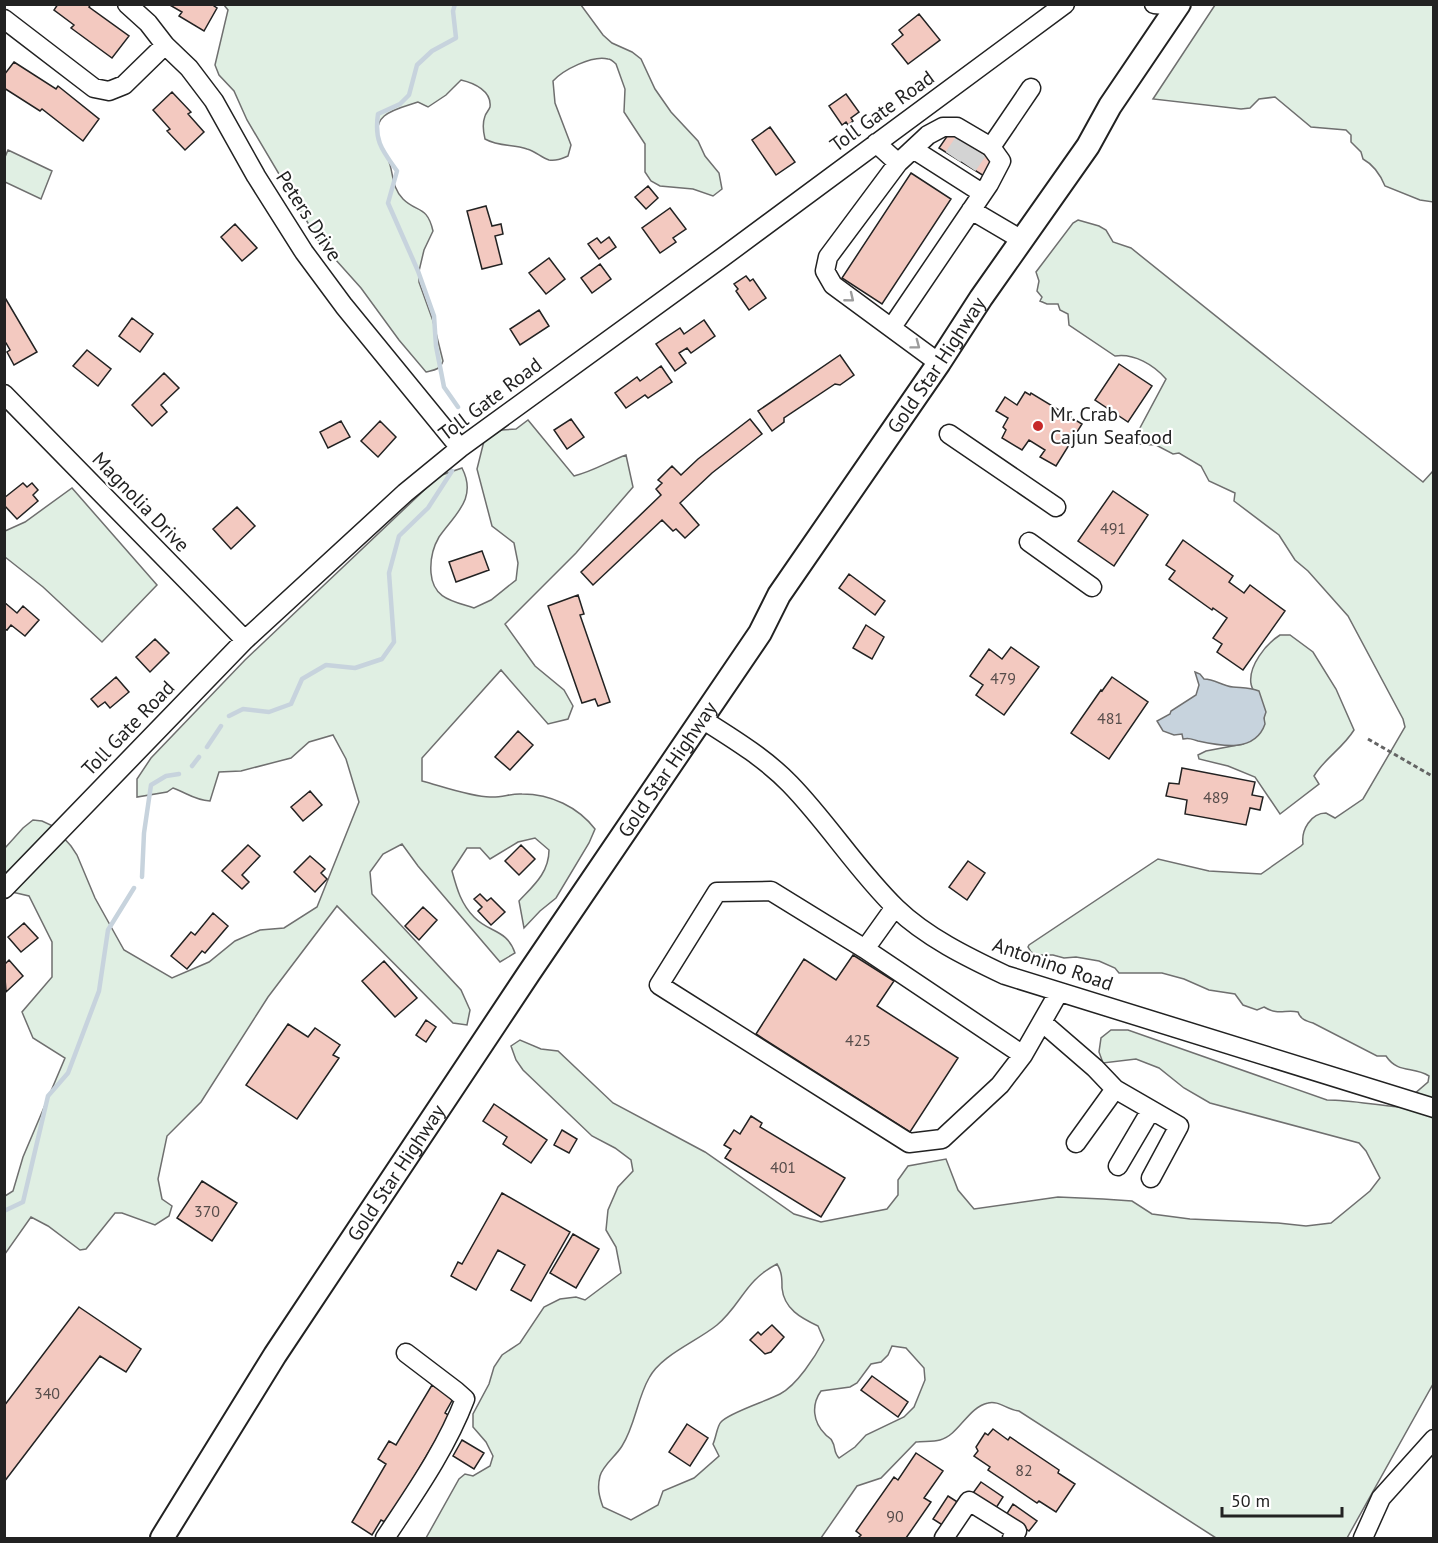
<svg xmlns="http://www.w3.org/2000/svg" width="1438" height="1543" font-family="'PT Sans',sans-serif">
  <rect width="100%" height="100%" fill="#fff"/>
  <!-- green -->
  <path fill="#e0efe3" stroke="#6f6f6f" stroke-width="1.5" fill-rule="evenodd" d="M224,5h357l22,30 9,8 20,9 9,7 14,30 16,23 27,29 7,15 14,17 3,16 -9,7 -20,-7 -33,-3 -9,-5 -6,-9v-28l-21,-32 1,-23 -9,-25c-2,-2 -5,-5 -8,-5 -16,-4 -45,11 -55,22l2,22 16,42 -3,11c-7,3 -12,5 -19,4 -7,-2 -14,-9 -22,-11 -14,-5 -28,-2 -42,-10 -2,-8 -3,-15 0,-23 1,-3 4,-6 5,-9 2,-16 -16,-24 -29,-27l-15,15 -18,12 -10,-5c-21,7 -49,11 -38,41 2,5 6,11 8,16 6,14 3,28 15,40 14,14 24,6 30,32l-9,19 -5,21v11l14,39 10,40c-3,9 -9,9 -17,11l-27,-32 -38,-52 -43,-48 -71,-120 -13,-29 -15,-16 -4,-10 13,-55z
    M1215,5h218v197l-13,-2 -35,-14c-5,-12 -11,-21 -22,-27l-2,-7 -10,-10v-7l-5,-5 -35,-3 -36,-30 -16,2 -9,9 -9,1 -88,-10z
    M8,150l44,21 -11,28 -36,-17v-25z
    M1078,220l21,6 7,4 7,12 18,6 292,234 10,-11v913l-86,154h-131l-197,-127c-11,-1 -21,-11 -31,-8 -20,4 -29,32 -48,37 -7,2 -17,1 -24,2l-35,36 -24,8 -36,52h-395l33,-59 6,-5 8,2 17,-10 3,-10 -7,-14 -13,-15v-13l16,-30 5,-17 8,-12 18,-12 24,-36 16,-8 16,-2 9,3 36,-27 -5,-26 -10,-17 2,-20 10,-23 15,-16 -2,-11 -16,-12 -23,-12 -69,-66 -7,-10 -5,-14 9,-6 21,9 17,2 55,52 92,49 89,62 27,8 66,-13 11,-14v-15l10,-14 38,-7 12,31 16,19 84,-12 45,2 29,2 20,13 38,5 88,4 28,3 25,-3 39,-32 10,-13 -14,-27 -7,-8 -149,-40 -26,-15 -25,-20 -23,-9 -33,4 -4,-11 2,-14 10,-8h17l199,70c24,0 47,5 72,7l29,-25 1,-6c-16,-10 -31,-2 -43,-20h-9l-64,-33c-7,-2 -13,-4 -15,-11 -13,-3 -19,4 -34,-5l-7,3 -14,-5 -8,-11 -26,-4 -25,-11 -22,-6h-43l-4,-5 -16,-7 -23,-4 -12,1 -11,-3h-16l-6,-3 -3,-5 1,-2 129,-86 51,12 52,3 40,-28 2,-2c-2,-14 8,-31 23,-31l9,5 28,-19 42,-72 -2,-8 -55,-103 -40,-45 -13,-11 -16,-25 -45,-34 1,-8 -26,-12 -8,-15 -22,-13 -6,1 -17,-9 -18,-1 -5,-3 33,-62c-12,-14 -32,-26 -51,-23l-46,-31 -1,-11 -8,-4 -2,-6h-11l-7,-3 2,-4 -5,-6 2,-10 -3,-9 37,-49zM777,1264c5,8 5,15 5,24 2,21 19,30 36,38l6,14c-9,17 -27,45 -44,54 -13,7 -52,19 -59,28 -4,4 -5,16 -8,22l6,12 -25,22 -31,13 -5,14 -27,15 -28,-13c-4,-11 -6,-19 -3,-31 3,-11 16,-20 22,-30 13,-20 15,-47 27,-68 12,-23 47,-36 68,-53 25,-21 27,-44 60,-61zM892,1346l14,2 18,20 1,12 -11,27 -10,10 -38,18 -11,12 -16,11c-6,-6 -3,-11 -7,-17 -1,-3 -5,-4 -7,-7 -12,-12 -14,-29 -4,-43l29,-4 7,-4 14,-19 10,-2 7,-7z
    M528,420l46,56c20,-5 33,-14 52,-21l7,32 -57,66 -71,71 30,42 29,24 9,16 -5,13 -20,5 -47,-54 -79,88v23c19,5 49,16 68,16 11,1 22,-4 32,-3 29,0 56,13 73,35l-6,14 -33,55 -16,13 -16,17 -5,-27c14,-15 30,-28 30,-51l-14,-12 -17,4 -28,17 -10,-11h-13l-15,23c5,18 9,33 22,46 15,16 33,12 41,36l-15,9 -82,-96 -16,-22 -19,10 -13,18 2,22 89,96 9,20 -3,15 -14,-2 -116,-117 -69,91 -67,105 -34,34 -9,43 4,20 10,7 -3,10 -14,9 -33,-12h-7l-29,36 -6,1 -32,-24 -17,-9 -26,37v-58l8,-5 10,-34 42,-99 -32,-20 -11,-26 30,-35v-35l-23,-46 -17,-4 -7,1v-45l18,-20 10,-8 9,1 11,5 18,20 6,9 18,43 29,52 48,28 37,-16 26,-21 25,-11 24,-2 33,-21 42,-105 -13,-43 -13,-24 -24,7 -18,16 -50,13 -22,1 -9,29c-16,-1 -23,-8 -37,-13l-6,4 -30,5v-18l14,-21 94,-98 194,-184 23,-8c16,31 -8,47 -23,69 -7,12 -9,23 -8,36 2,26 22,28 43,35l17,-8 25,-20 2,-17 -4,-20 -22,-17 -15,-57 7,-28 17,-11 15,-1z
    M72,488l85,97 -55,57 -59,-55 -38,-30v-26l20,-9z
    M1280,635h10l23,17 23,37 18,41c-11,18 -30,29 -40,46l5,8 -39,30 -25,-37 -27,-11 -29,-7 -1,-4 8,-4 37,-7 21,-24c2,-19 -10,-22 -13,-36 -3,-18 15,-40 29,-49z"/>
  <!-- water -->
  <path fill="#c7d3dd" stroke="#6f6f6f" stroke-width="1.5" d="M1195,672l5,2 4,5c11,0 18,7 29,8 9,1 16,0 26,4l7,21 -2,6 1,6c-10,29 -44,22 -67,17 -6,-2 -9,-3 -15,-2l-1,-5 -8,1 -11,-4 -6,-10 13,-7 1,-3 25,-16 3,-10z"/>
  <g fill="none" stroke-linecap="round" stroke-linejoin="round">
    <!-- stream -->
    <path stroke="#c7d3dd" stroke-width="4.5" d="M455,4l-2,7 3,27 -24,13 -15,14 -8,30 -9,9 -22,10c-4,27 4,36 19,57l-9,32 30,68 16,45 2,30 8,41 14,20
      M229,716l14,-7 26,3 22,-8 11,-25 24,-14 29,3 27,-9 12,-17 -5,-69 10,-37 29,-28 24,-37
      M207,747l14,-21
      M192,766l7,-9
      M142,877l2,-44 7,-48 15,-9 13,-2
      M4,1211l19,-9 25,-106 20,-23 31,-82 9,-61 26,-42"/>
  </g>
  <!-- building -->
  <path fill="#f3c9c0" stroke="#222" stroke-width="1.5" d="M58,4h33l-2,3 40,29 -17,22 -41,-30 3,-3 -20,-15z
    M168,4h43l6,4 -13,23 -25,-15 3,-4z
    M919,14l21,26 -32,24 -16,-20 11,-9 -4,-5z
    M14,62l42,27 2,-3 41,33 -16,22 -41,-32 -2,2 -36,-23v-13z
    M172,92l19,20 -3,2 16,18 -19,18 -18,-19 3,-2 -17,-19z
    M846,94l13,18 -8,6 2,3 -5,4 -2,-3 -4,3 -13,-19z
    M770,127l25,35 -19,13 -24,-35z
    M950,132l45,29 -11,15 -45,-28z
    M911,173l40,26 -69,105 -40,-26z
    M648,186l10,12 -12,11 -11,-12z
    M486,206l6,20 9,-2 2,10 -8,2 7,28 -20,5 -15,-58z
    M670,208l16,21 -13,9 3,4 -16,11 -18,-25z
    M235,224l22,24 -15,13 -21,-24z
    M609,237l7,10 -17,12 -11,-15 9,-6 4,5z
    M549,258l16,21 -19,15 -17,-21z
    M600,264l11,15 -19,14 -11,-15z
    M746,276l4,5 3,-2 13,19 -17,12 -13,-19 2,-2 -4,-5z
    M4,296l33,56 -23,13 -7,-13 3,-2 -4,-7h-2z
    M539,310l10,16 -29,19 -10,-16z
    M132,318l21,16 -13,18 -21,-16z
    M704,320l11,16 -24,17 -4,-5 -8,5 7,10 -11,8 -19,-27 24,-16 4,6z
    M87,350l24,19 -13,17 -25,-20z
    M840,355l14,20 -14,10 -5,-1 -51,34v4l-12,9 -14,-20z
    M1119,364l33,22 -24,36 -33,-22z
    M661,366l11,16 -24,16 -3,-3 -19,13 -11,-15 22,-16 3,4z
    M164,373l15,15 -18,17 6,7 -15,14 -20,-21z
    M1025,392l5,3 1,-2 51,31 -26,42 -16,-9 5,-7 -16,-10 -7,10 -20,-12 4,-8 -3,-3 5,-9 -12,-7 9,-14 12,8z
    M571,419l13,18 -17,12 -13,-19z
    M750,419l12,15 -50,39 -32,30 19,22 -14,13 -9,-9 -3,2 -11,-11 -69,65 -12,-13 80,-77 -5,-6 6,-6 -4,-3 14,-14 9,9 17,-16z
    M341,421l9,16 -22,11 -8,-16z
    M380,421l16,16 -18,20 -17,-16z
    M23,483l4,4 5,-4 6,7 -5,5 5,6 -21,18 -13,-14v-7z
    M1113,491l35,24 -34,51 -36,-25z
    M237,507l18,19 -24,23 -18,-20z
    M1183,540l50,36 -4,6 15,11 6,-8 35,26 -42,59 -26,-18 5,-8 -9,-6 14,-20 -14,-10 -1,2 -43,-31 6,-8 -9,-6z
    M482,551l7,19 -33,12 -7,-20z
    M849,574l36,27 -10,14 -36,-27z
    M578,595l6,19 -4,1 30,87 -12,4 -3,-7 -13,4 -34,-97z
    M4,602l13,11 6,-7 16,14 -14,16 -14,-11 -4,5 -3,-1z
    M866,625l18,12 -12,22 -19,-11z
    M155,639l14,14 -19,19 -14,-15z
    M1011,647l28,20 -35,48 -28,-20 7,-10 -13,-9 19,-27 13,10z
    M116,677l13,15 -19,16 -5,-6 -7,5 -7,-8z
    M1112,677l36,25 -39,57 -38,-26 30,-43 1,1z
    M518,731l15,14 -23,25 -15,-13z
    M1182,768l73,14 -3,13 11,2 -3,13 -10,-2 -4,17 -61,-11 2,-14 -21,-4 3,-13 10,1z
    M310,791l12,14 -19,16 -12,-14z
    M248,845l12,11 -18,19 7,7 -7,7 -20,-18z
    M521,845l14,14 -16,16 -14,-14z
    M310,856l15,13 -4,4 6,6 -12,13 -21,-20z
    M968,861l17,12 -18,27 -18,-13z
    M480,894l7,7 4,-3 14,14 -14,13 -13,-14 4,-4 -8,-8z
    M423,907l14,13 -18,20 -14,-14z
    M213,913l15,13 -23,27 -3,-2 -15,18 -16,-13 20,-24 4,3z
    M24,923l14,15 -17,14 -13,-15z
    M853,955l41,26 -17,25 81,52 -48,74 -154,-98 48,-75 32,21z
    M9,960l14,16 -17,16 -2,-27z
    M384,961l33,37 -22,19 -33,-36z
    M426,1020l10,7 -10,15 -10,-7z
    M288,1024l20,13 7,-9 25,17 -7,10 6,3 -42,61 -51,-34z
    M494,1104l53,36 -16,23 -28,-19 4,-7 -24,-16z
    M751,1116l11,7 -2,4 85,51 -24,39 -96,-59 6,-9 -7,-4 10,-15 6,4z
    M562,1130l15,9 -8,14 -15,-8z
    M202,1181l35,22 -25,38 -35,-23z
    M502,1193l68,39 -39,69 -20,-11 14,-25 -27,-15 -22,40 -25,-14 7,-14 4,2z
    M573,1234l26,15 -23,39 -26,-15z
    M79,1307l62,42 -15,23 -26,-16 -96,126v-76z
    M772,1325l12,12 -13,15 -6,2 -15,-14 8,-8 3,3z
    M872,1376l36,26 -10,15 -37,-27z
    M432,1385l22,12 -9,16 5,3 -63,107 -6,-3 -9,15 -20,-13 34,-58 -8,-5 11,-18 7,4z
    M687,1424l21,14 -18,28 -21,-14z
    M993,1429l15,11 2,-3 49,33 -1,3 17,11 -19,28 -17,-11 -2,2 -49,-33 2,-3 -16,-11 4,-5 -2,-4 9,-14 3,2z
    M462,1440l22,13 -10,16 -21,-13z
    M916,1453l27,18 -19,27 7,4 -25,36h-48l3,-3 -5,-4 38,-54 4,3z
    M981,1482l22,15 -7,11 -23,-15z
    M948,1496l11,7 -15,23 -11,-7z
    M1013,1504l24,17 -8,10 -23,-16z"/>
  <g fill="none" stroke-linecap="round" stroke-linejoin="round">
    <!-- minor-tunnel -->
    <path stroke="#d3d3d3" stroke-width="18" stroke-dasharray="18 9" stroke-linecap="butt" d="M953,157l11,-16
      M968,166l11,-16"/>
    <defs>
      <path id="minor" d="M127,4l21,19 17,22 24,23 25,33 42,75 48,76 40,54 116,142
        M1154,4l23,2v-2
        M4,19l90,69 15,3 15,-6 41,-40
        M876,143l22,20 30,-28 15,-8h14l34,20 10,14 -12,23 -97,143
        M991,147l40,-59
        M913,149l69,44
        M898,163l-70,94 -3,14 8,14 106,78
        M971,210l51,30
        M4,394l241,246
        M949,434l107,73
        M1029,542l63,45
        M702,719c30,19 63,39 88,65 38,39 67,86 106,124 30,29 71,49 109,67l429,133
        M4,889l241,-249 160,-147 55,-45 263,-191 342,-253
        M895,907l-30,42 158,106 36,-63
        M865,949l-94,-58 -54,1 -58,93 250,158 33,-4 58,-54 23,-30
        M1043,1023l52,45 20,21 64,37 -28,52
        M1076,1143l39,-54
        M1118,1166l33,-56
        M385,1538c29,-44 61,-89 80,-139l-9,-8 -50,-38
        M944,1538l25,-37 48,30 -5,7
        M1363,1538l18,-40 53,-59"/>
      <g id="major">
        <path id="s1" d="M162,1538l113,-183 254,-382 231,-340 19,-38 160,-232 42,-65 107,-152 22,-40 69,-102"/>
      </g>
    </defs>
    <!-- minor casing -->
    <use href="#minor" stroke="#222" stroke-width="21"/>
    <!-- major casing -->
    <use href="#major" stroke="#222" stroke-width="26"/>
    <!-- path -->
    <path stroke="#646464" stroke-width="3" stroke-dasharray="4.5 3" stroke-linecap="butt" d="M1368,739l66,38"/>
    <!-- minor -->
    <use href="#minor" stroke="#fff" stroke-width="18"/>
    <!-- major -->
    <use href="#major" stroke="#fff" stroke-width="22"/>
  </g>
  <!-- one-way arrows -->
  <defs><path id="oneway-chevron" d="M-2-3.5L2.5 0L-2 3.5" fill="none" stroke-width="1.6" stroke-linecap="round" stroke-linejoin="round" transform="scale(1.5)"/></defs>
  <g stroke="#9c9c9c">
    <use href="#oneway-chevron" transform="translate(850 298) rotate(39)"/>
    <use href="#oneway-chevron" transform="translate(916 345) rotate(37)"/>
  </g>
  <!-- markers -->
  <circle fill="#c62828" stroke="#fff" stroke-width="2" cx="1038" cy="426" r="6"/>
  <g text-anchor="middle" dominant-baseline="central" stroke-width="4.5" stroke-linejoin="round" paint-order="stroke">
    <!-- number labels -->
    <g font-size="16" fill="#564c4a">
      <text x="1113" y="528">491</text>
      <text x="1003" y="678">479</text>
      <text x="1110" y="718">481</text>
      <text x="1216" y="797">489</text>
      <text x="858" y="1040">425</text>
      <text x="783" y="1167">401</text>
      <text x="207" y="1211">370</text>
      <text x="47" y="1393">340</text>
      <text x="1024" y="1470">82</text>
      <text x="895" y="1516">90</text>
    </g>
    <!-- street labels -->
    <g font-size="20" fill="#222" stroke="#fff">
      <text transform="translate(882 111) rotate(-36)">Toll Gate Road</text>
      <text transform="translate(309 216) rotate(57)">Peters Drive</text>
      <text stroke="none"><textPath href="#s1" startOffset="1406">Gold Star Highway</textPath></text>
      <text transform="translate(490 399) rotate(-37)">Toll Gate Road</text>
      <text transform="translate(141 502) rotate(46)">Magnolia Drive</text>
      <text transform="translate(128 728) rotate(-46)">Toll Gate Road</text>
      <text stroke="none"><textPath href="#s1" startOffset="920">Gold Star Highway</textPath></text>
      <text transform="translate(1053 964) rotate(19)">Antonino Road</text>
      <text stroke="none"><textPath href="#s1" startOffset="434">Gold Star Highway</textPath></text>
    </g>
    <!-- poi labels -->
    <g font-size="20" fill="#222" stroke="#fff" text-anchor="start">
      <text x="1050" y="414">Mr. Crab<tspan x="1050" dy="23">Cajun Seafood</tspan></text>
    </g>
  </g>
  <!-- border -->
  <rect width="1438" height="1543" fill="none" stroke="#222222" stroke-width="12"/>
  <!-- scale -->
  <path d="M1222 1507v9h120v-9" fill="none" stroke="#222222" stroke-width="3"/>
  <text x="1231" y="1507" font-size="18" fill="#222222" stroke="#ffffff" stroke-width="4.5" paint-order="stroke">50 m</text>
</svg>
